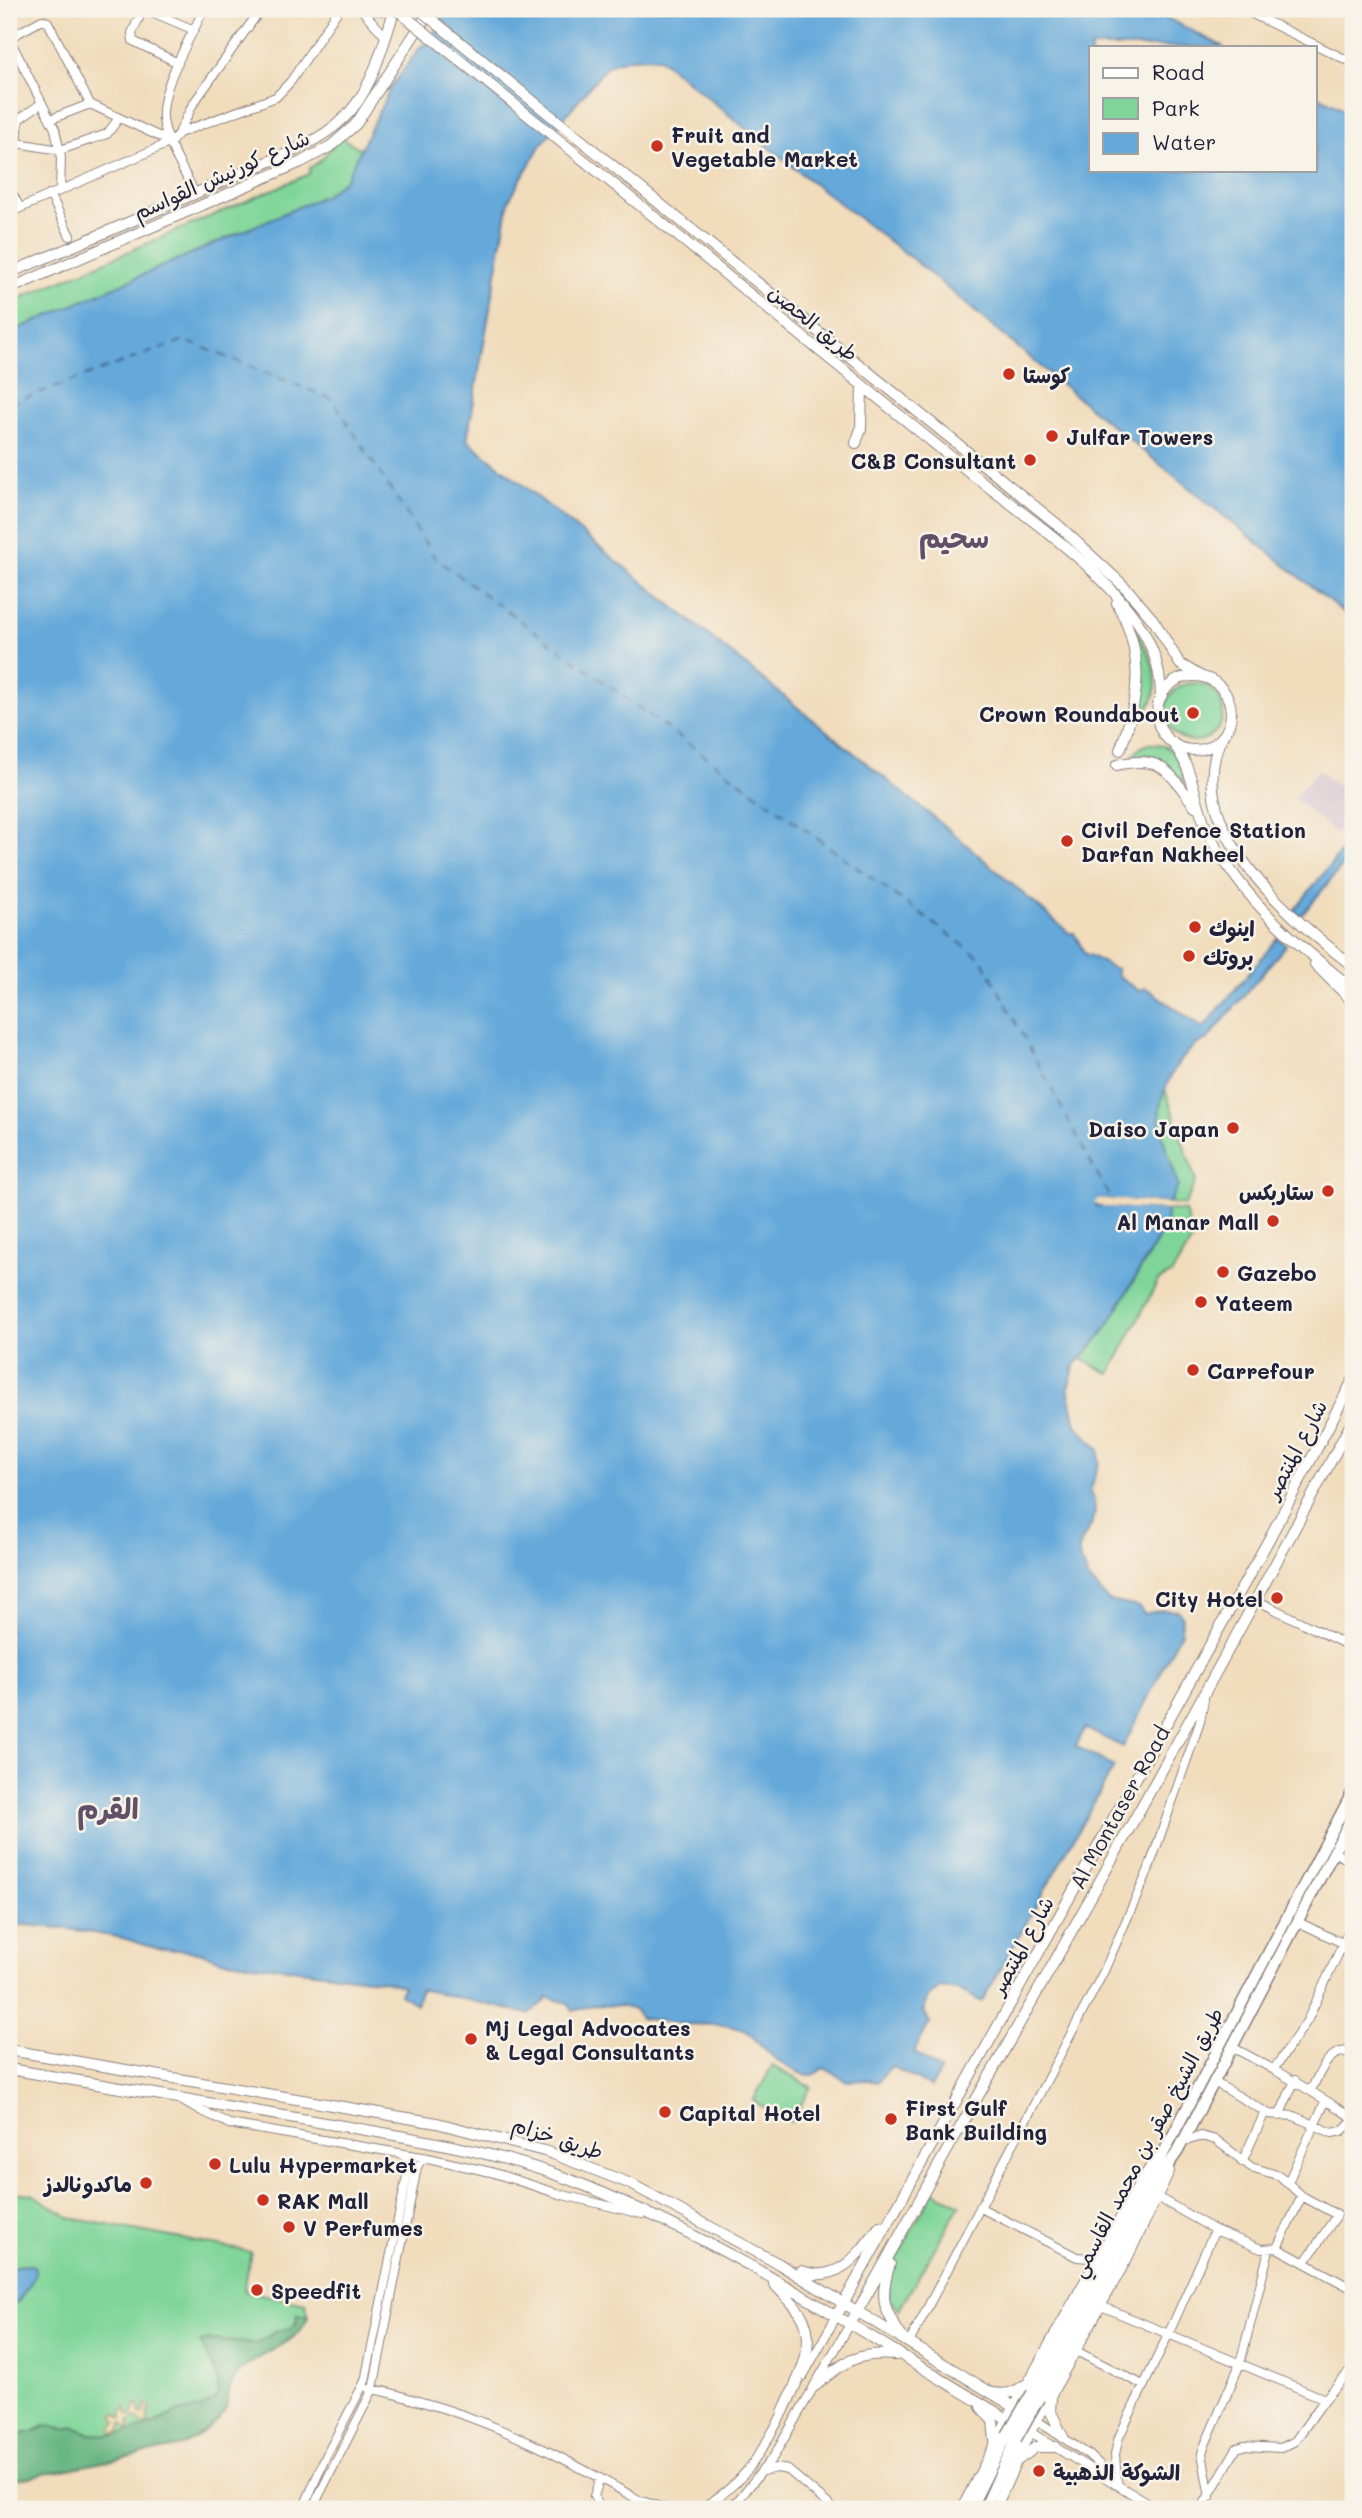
<svg xmlns="http://www.w3.org/2000/svg" width="1362" height="2518" font-family="Mali,'Playpen Sans Arabic',sans-serif">
  <rect width="100%" height="100%" fill="#f7f3e8"/>
  <filter id="ink" filterUnits="userSpaceOnUse"><feTurbulence type="fractalNoise" baseFrequency=".0143" numOctaves="2"/><feDisplacementMap in="SourceGraphic" scale="14" xChannelSelector="R" yChannelSelector="G"/><feConvolveMatrix kernelMatrix="1 2 1 2 8 2 1 2 1" color-interpolation-filters="sRGB"/></filter>
  <filter id="wash" filterUnits="userSpaceOnUse"><feTurbulence type="fractalNoise" baseFrequency=".00686" numOctaves="4" result="noise"/><feDisplacementMap in="SourceGraphic" scale="28" xChannelSelector="R" yChannelSelector="G"/><feGaussianBlur stdDeviation="1.57" result="paint"/><feColorMatrix in="noise" values="0 0 0 0 0 0 0 0 0 0 0 0 0 0 0 0 0 1.4 0 .05"/><feComposite in="paint" operator="in"/></filter>
  <g filter="url(#wash)">
    <rect width="100%" height="100%" fill="#f1dcbc"/>
    <!-- industrial -->
    <path fill="#d0bdcd" d="M1318,770l35,29v15l-17,20 -42,-36z"/>
    <!-- green -->
    <path fill="#7fd599" stroke="#507c6a" stroke-width="2" d="M340,137l21,12 -15,30 -22,17 -315,137v-30l300,-129 1,-6 11,-8z
      M1132,625c14,21 33,52 19,78 -4,8 -11,15 -17,22l-2,-1c13,-34 11,-65 0,-99z
      M1165 712a29 29 0 1 1 58 0a29 29 0 1 1-58 0Z
      M1148,744c24,-2 35,17 36,39 -15,-17 -27,-32 -51,-27l7,-8z
      M1165,1089l31,92 -11,24 -16,-2c21,-31 -25,-69 -4,-114z
      M1167,1210l18,1 8,28 -21,34 -14,8 -48,93 -29,-15 22,-26 45,-76 18,-31z
      M772,2066l39,21 -20,35 -38,-21z
      M933,2191l27,14 -61,105 -10,-10v-28z
      M9,2192l23,2 38,24 181,34 -7,39 62,12 2,14 -10,-3v6l-4,7 -21,6 -16,11 -45,-4 -12,2 18,36v14l-4,9 -13,7 -23,4 -35,16 -29,7 -24,-1 -5,-3 -41,-6 -13,8 -22,5v-131c10,-6 26,-26 27,-38l-4,-4 -16,1 -7,6v-36l3,-8 -3,-3z"/>
    <!-- forest -->
    <path fill="#67b681" stroke="#446c5e" stroke-width="2" d="M297,2314l11,3c-12,30 -46,33 -67,54 -18,18 -8,25 -17,40 -8,15 -27,26 -42,35l-173,35v-43c9,-6 14,-3 23,-6 7,-1 11,-6 18,-7l13,4 12,-2 15,7 24,1 29,-7 35,-16 23,-4 13,-7 4,-9v-14l-18,-36 12,-2 44,4 17,-11 21,-6 4,-7z"/>
    <!-- sand -->
    <path fill="#eeda9e" stroke="#887e6c" stroke-width="2" d="M136,2404l4,1v7l2,2 3,-3v-6l6,2 -4,9 2,4 -1,3 -6,1 -4,-6 -4,-1 -4,3 -1,10 -7,-7 -2,9 -7,1 -1,-4 5,-7 -4,-7 3,-2 6,5v-7l3,-3 3,7h4z"/>
    <!-- water -->
    <path fill="#65a9da" stroke="#44668a" stroke-width="2" d="M448,9h701l75,38h-133v123h224v-76l38,20v506l-264,-213 -174,-146 -111,-85 -145,-118c-19,-2 -37,0 -53,9l-66,79 -31,54 -42,240 487,394 115,99h5l11,21c13,3 20,13 32,15v6l22,16 7,-3 57,40 75,-90 8,7 -79,95c-13,3 -16,10 -25,19 -7,7 -10,14 -14,23 -21,43 1,63 10,104l-9,17 -71,-4 -2,7 71,4 -1,15 -63,108 -28,32 -7,23 8,37 23,25v13l-9,27c16,34 -14,46 -11,65 1,9 8,10 7,21l23,25 30,6 5,7 18,-4 16,1 4,5 -1,16 -58,115 -38,-19 -9,18 38,21 -132,235 -21,-11 -20,-4 -13,10 -5,15 7,10 -16,30 26,19 -9,16 -40,-21 -13,16 -11,-2 -20,1 -23,-13 -11,7 -11,-1 -25,-13 -31,-31 -22,-5 -42,-1 -42,-6 -5,-8 -16,-4 -26,-1 -20,6 -5,-8 -22,-6v3l-17,14 -109,-25 -4,15 -16,-10 3,-8 -19,-5 -163,-21 -22,-8 -44,-4 -32,-10 -59,-10 -55,-4v-1591l315,-137 22,-17 45,-92 30,-41 7,-3z
      M1353,837v16l-52,63 -7,-6z
      M32,2265l4,4v5l-17,27 -10,6v-35l7,-6z"/>
    <!-- pier -->
    <path fill="#f1dcbc" d="M1098,1199l26,1 49,4 -5,3 2,3 -67,-3 -9,-4z"/>
    <g fill="none" stroke-linecap="round" stroke-linejoin="round">
      <!-- ferry -->
      <path stroke="#3d587b" stroke-width="2" stroke-dasharray="9 7" stroke-linecap="butt" d="M9,404l175,-64 148,59 103,159 547,401 129,241"/>
    </g>
  </g>
  <g filter="url(#ink)">
    <g fill="none" stroke-linecap="round" stroke-linejoin="round">
      <defs>
        <path id="minor" d="M143,9l-11,24 1,8 45,22
          M145,9l49,21
          M361,9l25,28
          M364,9l30,3
          M1242,9l111,54
          M9,38l33,-18 6,2 42,82 81,38
          M9,38l46,91 6,29 -1,32
          M51,119l39,-15
          M179,133l14,-29 68,-95
          M17,143l2,-24 23,-16
          M9,148l8,-5 43,7 47,-16 12,-16
          M9,187l11,21
          M50,194l20,42
          M195,194c-10,-22 -26,-46 -31,-69 -8,-33 27,-87 40,-116
          M9,213l162,-71 8,-9 97,-36 15,-16 48,-72
          M1256,1600l97,48
          M1333,1852l20,10
          M1298,1922l55,26
          M1232,2047c42,22 82,45 121,71
          M1274,2069l33,-48 46,-99
          M1214,2082l55,32 25,2 38,17 10,-2 11,-11
          M1311,2090c9,-17 18,-45 42,-37
          M178,2098c16,12 34,16 51,26l199,34 63,14 68,22 83,20
          M1279,2116l16,-36
          M1183,2142l18,-6 15,4 35,27 29,9 22,20 35,19 -32,47
          M1242,2162l23,-50
          M1288,2182l37,-80
          M1157,2197l58,33 46,19 16,-1 76,41
          M979,2207l98,50 12,1 13,-8
          M1277,2248l25,-52
          M1101,2306l224,93
          M909,2343l195,-372 44,-100 52,-149 4,-23
          M1076,2351l67,34
          M803,2376l34,-61
          M369,2389c18,1 36,9 53,13 79,22 146,58 217,98l12,9
          M1036,2420l53,35 28,26
          M1030,2432l127,77
          M763,2471l13,-3 12,2 46,39
          M600,2478l-6,18 6,13
          M1117,2481l-2,-27 4,-17 49,-102 47,-105
          M1210,2497l-8,-44 2,-6 36,-83 29,-114
          M645,2502l22,7
          M303,2509l23,-53 39,-75 44,-215 -2,-7 -6,-5
          M312,2509l61,-120 44,-222 4,-7 6,-2
          M699,2509c47,-25 61,-55 86,-100
          M731,2509l43,-53 76,-132
          M1201,2509l36,-61 7,-2 37,2 14,-7 30,-42 28,-31"/>
        <path id="major" d="M691,229l367,296 68,63 28,33 26,43 20,12
          M683,240c96,78 193,156 289,234 52,41 115,83 156,135 21,26 33,55 33,88
          M9,273c75,-31 151,-64 226,-97 34,-15 81,-31 108,-57 30,-28 39,-73 52,-110
          M9,289l292,-127 30,-16 25,-22 75,-115
          M856,443l5,-14 1,-44
          M1117,603c28,52 23,94 3,147
          M1157 713a37 37 0 1 1 74 0a37 37 0 1 1-74 0Z
          M1221,739c-40,90 70,179 132,227
          M1172,742c23,27 22,63 38,94 35,67 86,107 143,153
          M1117,765c46,-11 52,8 78,41
          M1315,964l38,38
          M9,2050l428,73 111,29 83,32 148,80 257,156
          M9,2069c101,17 203,35 304,52 93,16 186,29 273,65 156,63 298,162 444,246
          M890,2264c-11,33 -7,45 12,73
          M801,2271c38,14 59,-19 79,-45
          M774,2284c10,11 22,21 29,34 15,30 -8,66 -20,94
          M837,2315l431,-774 85,-161
          M850,2324c38,-65 73,-132 111,-198 134,-234 265,-469 392,-706
          M815,2386c31,-25 40,-34 81,-31
          M993,2393c13,2 22,0 32,-8
          M1051,2398l-1,12 13,27
          M981,2407l12,14 2,19
          M1018,2460l18,-13h19
          M962,2509l46,-90 134,-239 15,-22
          M995,2509l31,-70 101,-181 42,-87"/>
        <path id="highway" d="M1032,2393l118,-214 203,-388
          M1039,2398l123,-224 16,-23 175,-336
          M970,2509l37,-74
          M984,2509l32,-70"/>
      </defs>
      <!-- minor casing -->
      <use href="#minor" stroke="#8a7f7c" stroke-width="10"/>
      <!-- major casing -->
      <use href="#major" stroke="#8a7f7c" stroke-width="12"/>
      <!-- highway casing -->
      <use href="#highway" stroke="#8a7f7c" stroke-width="13"/>
      <!-- minor -->
      <use href="#minor" stroke="#fff" stroke-width="8"/>
      <!-- major -->
      <use href="#major" stroke="#fff" stroke-width="10"/>
      <!-- highway -->
      <use href="#highway" stroke="#fff" stroke-width="10"/>
      <defs>
        <path id="major-bridge" d="M396,9l287,231
          M419,9l272,220"/>
        <path id="highway-bridge" d="M1007,2435l25,-42
          M1016,2439l23,-41"/>
      </defs>
      <!-- major-bridge casing -->
      <use href="#major-bridge" stroke="#8a7f7c" stroke-width="12" stroke-linecap="butt"/>
      <!-- highway-bridge casing -->
      <use href="#highway-bridge" stroke="#8a7f7c" stroke-width="13" stroke-linecap="butt"/>
      <!-- major-bridge -->
      <use href="#major-bridge" stroke="#fff" stroke-width="10"/>
      <!-- highway-bridge -->
      <use href="#highway-bridge" stroke="#fff" stroke-width="10"/>
    </g>
  </g>
  <!-- markers -->
  <g fill="#c8321e" stroke="#f7f3e8" stroke-width="2.5">
    <circle cx="657" cy="146" r="7"/>
    <circle cx="1009" cy="374" r="7"/>
    <circle cx="1052" cy="436" r="7"/>
    <circle cx="1030" cy="460" r="7"/>
    <circle cx="1193" cy="713" r="7"/>
    <circle cx="1067" cy="841" r="7"/>
    <circle cx="1195" cy="927" r="7"/>
    <circle cx="1189" cy="956" r="7"/>
    <circle cx="1233" cy="1128" r="7"/>
    <circle cx="1328" cy="1191" r="7"/>
    <circle cx="1273" cy="1221" r="7"/>
    <circle cx="1223" cy="1272" r="7"/>
    <circle cx="1201" cy="1302" r="7"/>
    <circle cx="1193" cy="1370" r="7"/>
    <circle cx="1277" cy="1598" r="7"/>
    <circle cx="471" cy="2039" r="7"/>
    <circle cx="665" cy="2112" r="7"/>
    <circle cx="891" cy="2119" r="7"/>
    <circle cx="215" cy="2164" r="7"/>
    <circle cx="146" cy="2183" r="7"/>
    <circle cx="263" cy="2200" r="7"/>
    <circle cx="289" cy="2227" r="7"/>
    <circle cx="257" cy="2290" r="7"/>
    <circle cx="1039" cy="2471" r="7"/>
  </g>
  <g text-anchor="middle" dominant-baseline="central" stroke-width="5" stroke-linejoin="round" paint-order="stroke">
    <!-- poi labels -->
    <g font-size="21" font-weight="bold" fill="#22223b" stroke="#f7f3e8" text-anchor="start">
      <text x="671" y="134">Fruit and<tspan x="671" dy="24">Vegetable Market</tspan></text>
      <text x="1023" y="374">كوستا</text>
      <text x="1066" y="436">Julfar Towers</text>
      <text x="1016" y="460" text-anchor="end">C&amp;B Consultant</text>
      <text x="1179" y="713" text-anchor="end">Crown Roundabout</text>
      <text x="1081" y="829">Civil Defence Station<tspan x="1081" dy="24">Darfan Nakheel</tspan></text>
      <text x="1209" y="927">اينوك</text>
      <text x="1203" y="956">بروتك</text>
      <text x="1219" y="1128" text-anchor="end">Daiso Japan</text>
      <text x="1314" y="1191" text-anchor="end">ستاربكس</text>
      <text x="1259" y="1221" text-anchor="end">Al Manar Mall</text>
      <text x="1237" y="1272">Gazebo</text>
      <text x="1215" y="1302">Yateem</text>
      <text x="1207" y="1370">Carrefour</text>
      <text x="1263" y="1598" text-anchor="end">City Hotel</text>
      <text x="485" y="2027">Mj Legal Advocates<tspan x="485" dy="24">&amp; Legal Consultants</tspan></text>
      <text x="905" y="2107">First Gulf<tspan x="905" dy="24">Bank Building</tspan></text>
      <text x="679" y="2112">Capital Hotel</text>
      <text x="229" y="2164">Lulu Hypermarket</text>
      <text x="132" y="2183" text-anchor="end">ماكدونالدز</text>
      <text x="277" y="2200">RAK Mall</text>
      <text x="303" y="2227">V Perfumes</text>
      <text x="271" y="2290">Speedfit</text>
      <text x="1053" y="2471">الشوكة الذهبية</text>
    </g>
    <!-- street labels -->
    <g font-size="21" fill="#22223b" stroke="#f7f3e8">
      <text transform="translate(221 174) rotate(-24)">شارع كورنيش القواسم</text>
      <text transform="translate(814 322) rotate(39)">طريق الحصن</text>
      <text transform="translate(1295 1449) rotate(-62)">شارع المنتصر</text>
      <text transform="translate(1119 1807) rotate(-61)">Al Montaser Road</text>
      <text transform="translate(1021 1945) rotate(-61)">شارع المنتصر</text>
      <text transform="translate(558 2137) rotate(18)">طريق خزام</text>
      <text transform="translate(1146 2142) rotate(-62)">طريق الشيخ صقر بن محمد القاسمي</text>
    </g>
    <!-- district labels -->
    <g font-size="28" font-weight="bold" fill="#615068" stroke="#f7f3e8">
      <text x="954" y="537">سحيم</text>
      <text x="108" y="1808">القرم</text>
    </g>
  </g>
  <!-- margin -->
  <rect width="1362" height="2518" fill="none" stroke="#f7f3e8" stroke-width="35"/>
  <!-- legend -->
  <rect x="1089" y="46" width="228" height="126" fill="#f7f3e8" stroke="#a29fa3" stroke-width="2"/>
  <rect x="1103" y="68" width="35" height="10" fill="#ffffff" stroke="#a29fa3" stroke-width="2"/>
  <text x="1152" y="80" font-size="21" fill="#22223b">Road</text>
  <rect x="1103" y="98" width="35" height="21" fill="#7fd599" stroke="#a29fa3" stroke-width="2"/>
  <text x="1152" y="116" font-size="21" fill="#22223b">Park</text>
  <rect x="1103" y="133" width="35" height="21" fill="#65a9da" stroke="#a29fa3" stroke-width="2"/>
  <text x="1152" y="150" font-size="21" fill="#22223b">Water</text>
</svg>
